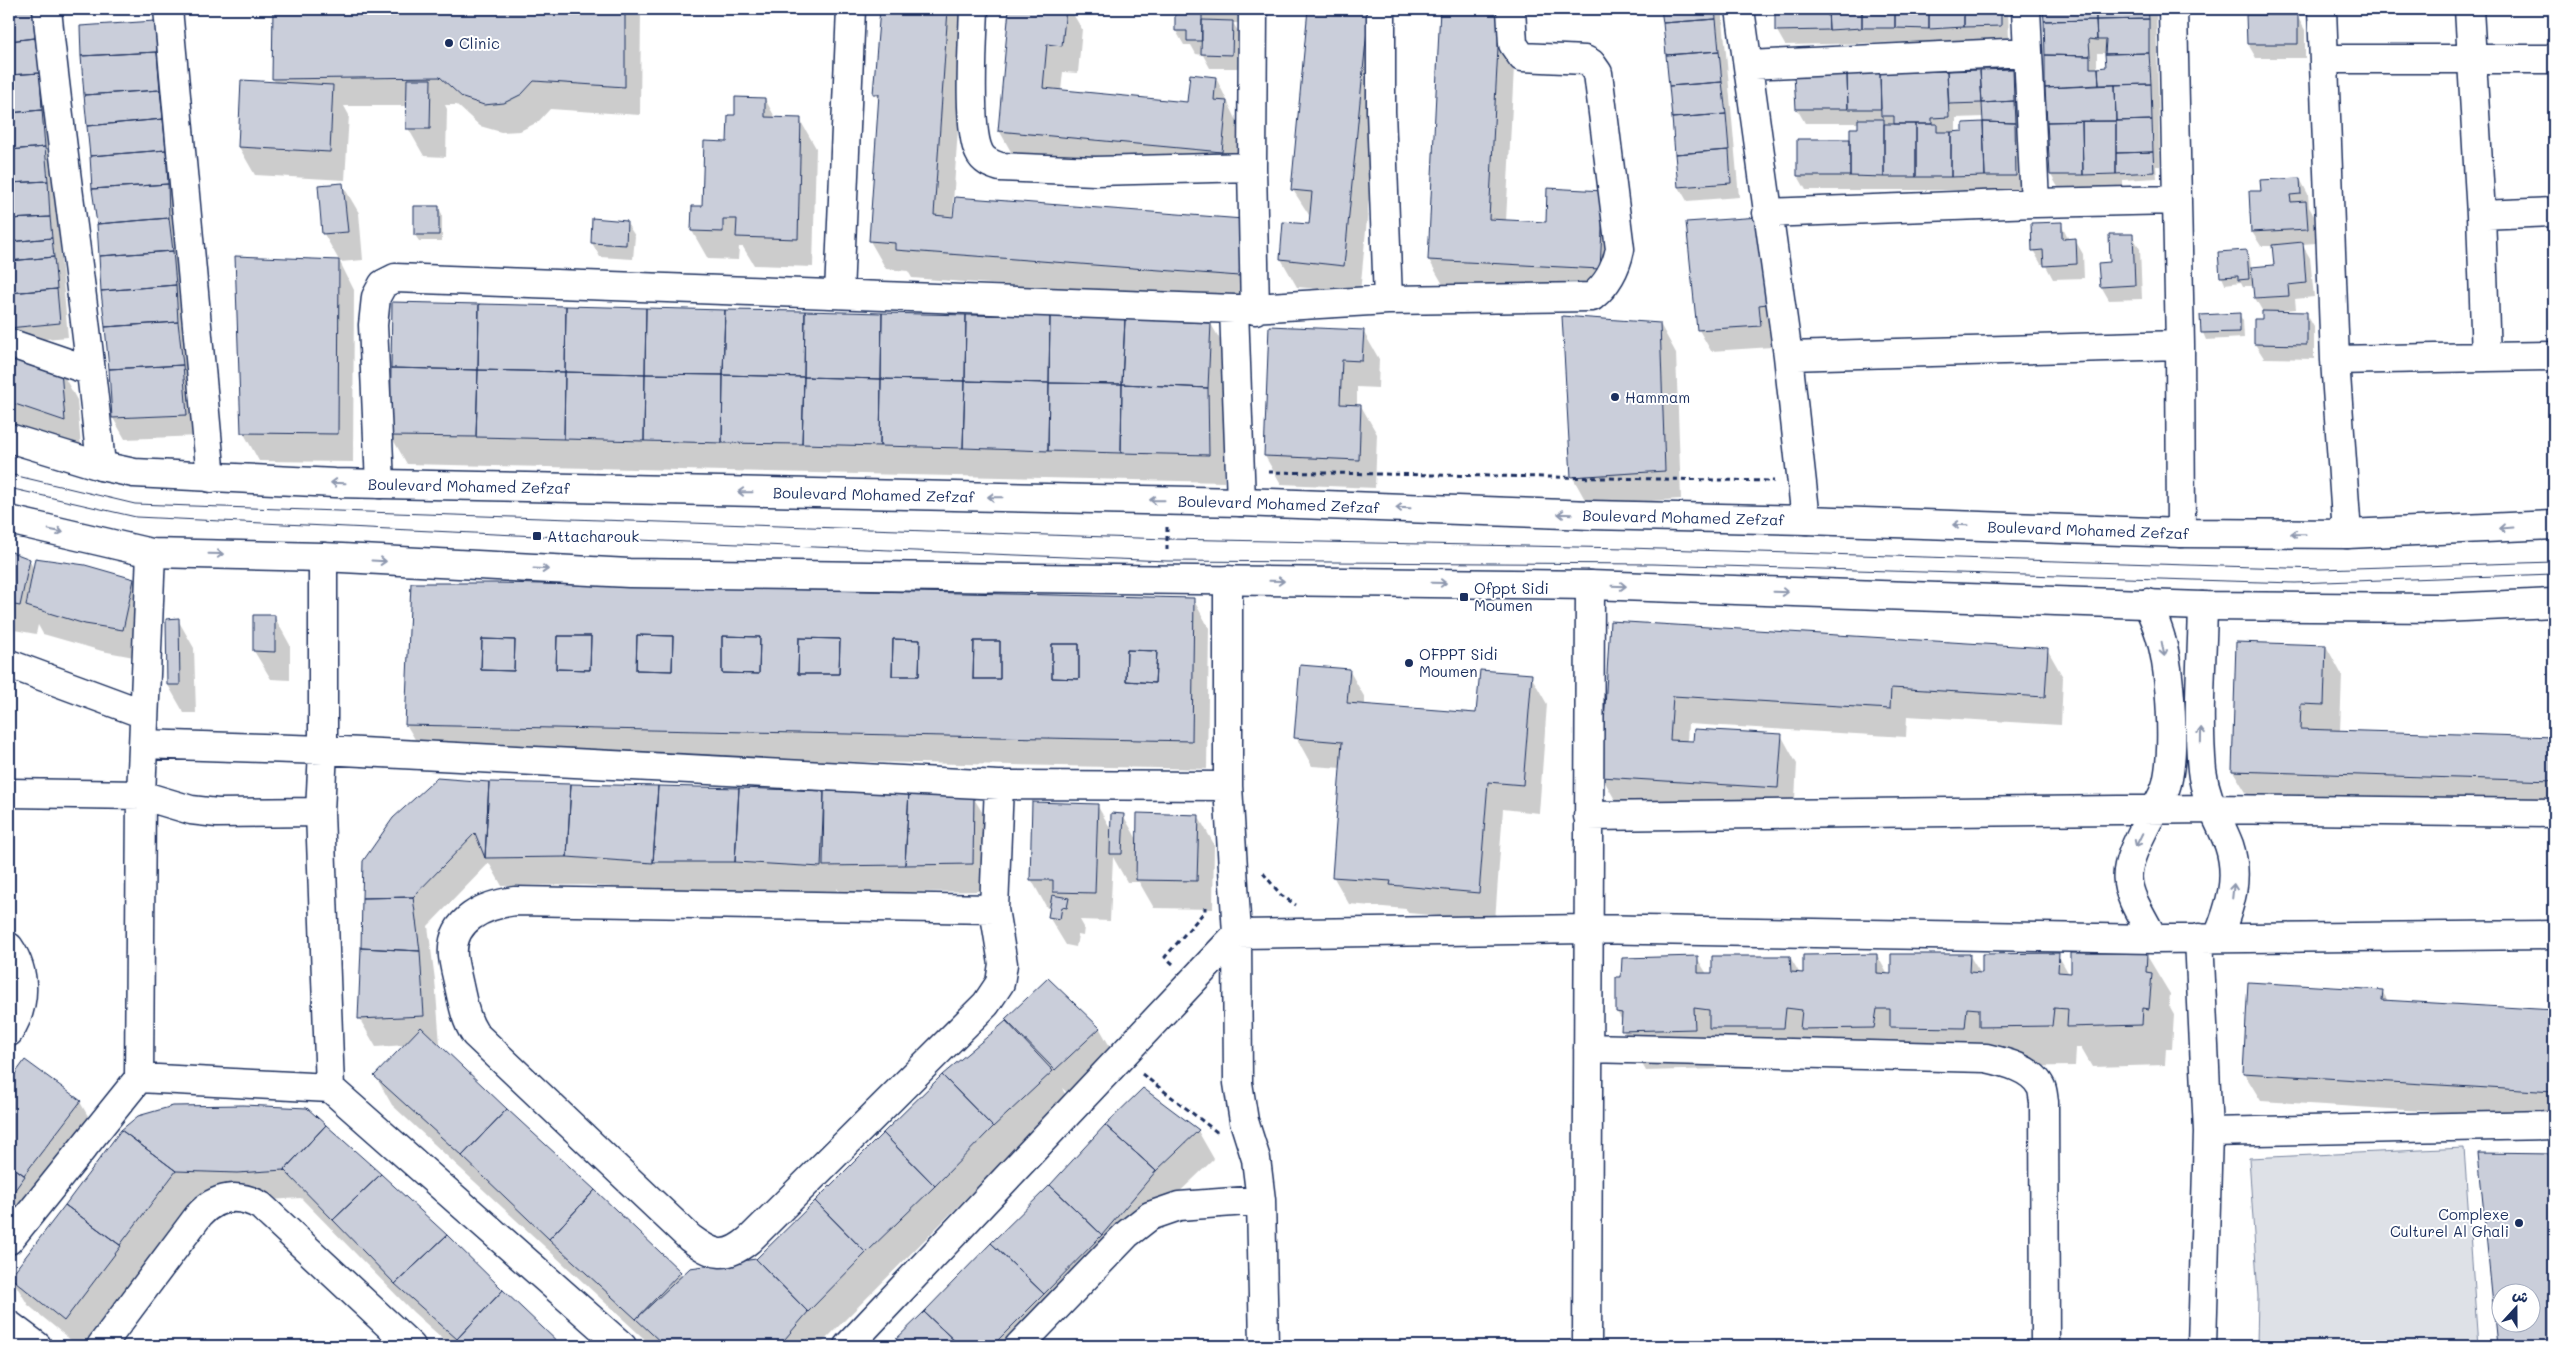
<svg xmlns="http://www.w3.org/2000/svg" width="2563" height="1355" font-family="Mali,'Playpen Sans Arabic',sans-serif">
  <rect width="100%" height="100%" fill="#fff"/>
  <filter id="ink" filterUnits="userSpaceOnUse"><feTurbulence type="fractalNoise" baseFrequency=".02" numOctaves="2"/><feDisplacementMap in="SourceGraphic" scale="10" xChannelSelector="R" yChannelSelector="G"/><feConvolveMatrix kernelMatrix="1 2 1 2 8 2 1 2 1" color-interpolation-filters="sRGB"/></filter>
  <g filter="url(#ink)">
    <!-- garden -->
    <path fill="#dee1e7" stroke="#7c88a2" d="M2464,1148l14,198 -221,-1 1,-49 -9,-138z"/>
    <!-- shadow -->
    <path fill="#0003" fill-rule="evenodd" d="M9,9h30l29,328 -56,5 -3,-6z
      M274,9h367l-1,106 -90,-6 -12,13 -18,9 -19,1 -21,-6 -23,-21h-12l2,4 -1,48 -22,-1 -16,-28v-22h-64l5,9 -4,65 -90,-5 -16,-28 37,-64 -3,-4z
      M879,9h87l-14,209 307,30 -4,56 -343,-26 -4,-7 -22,-2 -16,-28 10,-138 -5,-10 6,-81z
      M1011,9h59l12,20 -4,44 -15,-1 -2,19 127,12 28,-25 26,53 -4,49 -223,-21 -16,-29z
      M1177,9h65v14h-9l8,13 -1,32h-30l-7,-13 -7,-1 -5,-9h-7l-8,-14z
      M1310,9h77l-27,284 -63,-6 -16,-28 29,-33 1,-8 -18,-28z
      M1441,9h76l-11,212 41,2 57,-30 16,28 -4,76 -171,-9 -16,-28z
      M1662,9h60l17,188 -52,4 -8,-14z
      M1776,9h232l1,31 -224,5 -8,-14z
      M2044,9h112l4,157h-4l1,12 -34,2v8l-64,1 -8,-14zM2097,53h10v16h-10z
      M2297,16l8,14v28h-49l-8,-14z
      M154,22l17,28 28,386 -74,3 -12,-21z
      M2013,70l8,14 -3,47 4,7 2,52h-218l-8,-14 53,-36 8,-11v-6h-54l-8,-14 -1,-33zM1984,117l1,7 -21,8 -8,1v-15z
      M765,99l11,20 24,1 16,28 -3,119 -59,-2 -11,-18h-4l-1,13 -30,-1 -16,-28 1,-24h11l25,-64z
      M2300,179l8,15 1,13 5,9 2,27 -14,1 8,14 4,39 -19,2 1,10 -16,2v2h26l8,14v32l-50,-1 -9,-14v-24h8v-8l-8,-14 -1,-12h-11l-2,-4 -16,2 -3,-7 -2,-24 26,-2 4,7 1,10 24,-2 -2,-20h-12l-9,-14 -2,-39 12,-1z
      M342,184l17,29 4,47 -23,2 -16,-28z
      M438,207l4,7v27h-23l-4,-6z
      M1759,218l13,129 -61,4 -12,-21 -12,-107z
      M626,222l9,14 -2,23 -33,-2 -8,-14z
      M2061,223l8,17h6l8,14 1,24 -31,1 -8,-15h-4l-8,-14z
      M2132,235l8,14 2,50 -33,1 -8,-14z
      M237,257l103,5 14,28 -1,172 -94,-1 -16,-29z
      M2239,314l4,7 1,17 -38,2 -3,-7 -1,-16z
      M1211,324l16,28 -3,66v64l-817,-18 -16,-28z
      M1660,324l16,29 5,146 -93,6 -16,-29z
      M1363,331l16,28 -1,29 -21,-1v19h4l16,28 -2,54 -94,-4 -16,-28z
      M9,352l52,19 16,29 4,48 -72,-25z
      M9,553l20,7 5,9 100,11 16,28 -11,50 -37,-7 -59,-17 -5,-9 -2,9 -27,-5z
      M1193,599l16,29 -2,141 -784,-16 -17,-29z
      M274,616l16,29v35l-19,-1 -17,-28v-34z
      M178,620l16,28 2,65h-12l-16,-28z
      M1612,622l435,27 16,28 -2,48 -154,-9 -1,21 -218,-13 -1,18 94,-7 16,29 -3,52 -176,-11 -16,-28z
      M2326,646l16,29 -2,56 214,7v71l-304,-10 -17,-28z
      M1349,670l16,28v8l112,9 54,-39 16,28 -8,109 -36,-4 -8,112 -87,-8 -2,-4 -57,-5 -16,-28 9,-108 -30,-2 -16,-29z
      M490,783l419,10 64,4 17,28 -1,66 -149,2 -3,-5v7l-85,-5 -82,1 -86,-6 -82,1 -13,-23 -61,63 7,54 5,64h-3l246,233 74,-17 186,-184 65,-55 40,-42 52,50 16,28 -44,40 -10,-9 6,12 -59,55 -190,191h-167l-260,-241 -16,-28 30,-32 -30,2 -17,-29 5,-156z
      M1097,805l15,26 11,-16 15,26 60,-25 16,28 -1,65 -59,-1 -15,-26h-12l-14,-25 -3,64 -30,-1 4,7 -1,9 -5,-1 -2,12 -10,-2 -17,-28 2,-9h-4l-16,-29z
      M2146,954l24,40 -1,11 5,9 -2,35 -6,-1 -1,17 -73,2 -11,-19h-5l-1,18 -250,3 -12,-20 -4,-1 -2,20h-73l-11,-19 -6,-1v21l-71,2 -23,-41v-8l-6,-10 80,-54 10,16 83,-17 10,17 77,-19 11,20 81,-20 12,19 77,-19 11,19z
      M2382,991l6,10 166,11v107l-293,-18 -17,-28z
      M25,1062l55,40 16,28 -87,117v-163z
      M307,1110l139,126 114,110h-109l-38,-34 -112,-114 -47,3 -62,-2 -110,147h-4l-50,-41 -17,-28 110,-146z
      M1198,1131l16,28 -42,40 -136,147h-145l34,-33z
      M2479,1154l75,1v191h-56zM2500,1292h30v30h-30z"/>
    <!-- building -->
    <path fill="#caceda" stroke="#1b2f5e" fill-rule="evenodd" d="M9,9h24l2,29 -26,3z
      M273,9h352v78l-91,-6 -12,13 -18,9 -20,2 -21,-7 -23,-21 -168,2z
      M880,9h68l-14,206 19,2 2,-20 288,22 -4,57 -344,-26v-7l-26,-2 10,-147h-6z
      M1009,9h57l-4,37 -15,-2 -4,44 144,14 3,-28 26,3 -2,23 13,1 -5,51 -224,-21z
      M1175,9h27v32h-15v-10h-12z
      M1308,9h61l-25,257 -64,-7 3,-37 26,2 3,-32 -21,-2z
      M1440,9h60l-11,210 57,3 1,-34 57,3 -4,78 -172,-9z
      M1661,9h54l1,10 -53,4z
      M1775,9h53l1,21 -54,1z
      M1828,9h34v19l-33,2z
      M1862,9h33v19h-33z
      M1895,9h34v20l-34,-1z
      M1929,9h35v18l-35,2z
      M1964,9h37v17l-37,1z
      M2043,9h53v11l-52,1z
      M2096,9h52l1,10 -53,1z
      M2246,15h52v29h-51z
      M1716,19l3,32 -53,4 -3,-32z
      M2149,19v34l-44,1 1,-14h-9l-1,-20z
      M1202,20l31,1 -1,34 -31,-1z
      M2096,20l1,20 -8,-1 1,17 -45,-1 -1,-34z
      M155,21l2,31 -76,4 -1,-30z
      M35,38l5,35 -31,2v-34z
      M1719,51l3,31 -53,4 -3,-31z
      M157,52l3,38 -76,5 -3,-39z
      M2149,53l2,31 -52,1 -1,-17 8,-1 -1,-13z
      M2045,55l45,1v12h8l1,17 -54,3z
      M2013,69l1,32 -32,2 -2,-33z
      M1980,70l2,33 -33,1 -2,-33z
      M1947,71l2,46 -17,1v6h-38v-8h-13l-1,-43z
      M40,73l2,37 -33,3v-38z
      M1880,73l1,36h-33l-1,-35z
      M1847,74l1,35h-52l-2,-34z
      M407,79h24l-1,50h-24z
      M241,80l92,5 -3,67 -92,-5z
      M1722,82l4,32 -54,4 -3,-32z
      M2151,84l1,36 -36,1 -1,-36z
      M2115,85l1,36 -69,1 -2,-34z
      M160,90l3,29 -76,7 -3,-31z
      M735,97l30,1v19l36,1 -3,121 -62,-2 1,-18h-14v13l-32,-1 1,-25h10l2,-65 23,1 1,-27h7z
      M2014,101l1,22 -32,-1 -1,-19z
      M42,110l3,37 -36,3v-37z
      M1726,114l3,36 -54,4 -3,-36z
      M163,119l3,31 -76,6 -3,-30z
      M1858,119h26v58l-34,-1v-48h8z
      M2152,120l1,32 -37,1v-32z
      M2082,121l1,54h-33l-3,-53z
      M2082,121h34v53l-33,1z
      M1983,122l32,1 1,53h-31z
      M1983,122l2,54 -34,1v-45l12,-1v-8z
      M1884,124h32v53h-32z
      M1916,124h21v8h14v45h-35z
      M1797,139h53v37h-53z
      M45,147l3,34 -39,2v-33z
      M166,150l2,34 -76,5 -2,-33z
      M1729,150l2,33 -53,4 -3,-33z
      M2153,152l1,20 -38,2v-21z
      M2300,178l1,16 -11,1 1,7 15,-1 2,28 -57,3 -2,-41h12l-1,-11z
      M48,181l2,36 -41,2v-36z
      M343,183l5,49 -26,2 -4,-49z
      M168,184l1,34 -72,6 -5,-35z
      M414,206h25v29h-25z
      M50,217l2,21 -43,4v-23z
      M1760,217l7,87 -8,1 2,21 -64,4 -11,-108z
      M169,218l4,33 -74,5 -2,-32z
      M592,218l35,3 -1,24 -35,-2z
      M2062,222v17l14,-1 1,26 -33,2 -1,-16 -11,1 -1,-28z
      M2109,234h24l2,51 -35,2 -2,-24 12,-1z
      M52,238l2,19 -45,4v-19z
      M2303,242l3,41 -18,2 1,11 -35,2 -3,-31 23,-2 -2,-20z
      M2247,250l2,29 -11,1v-4l-18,1 -2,-25z
      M173,251l3,34 -75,6 -2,-35z
      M235,256l104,4 -1,174 -97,-1z
      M54,257l3,32 -48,4v-32z
      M176,285l2,37 -73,5 -4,-36z
      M57,289l3,34 -51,5v-35z
      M392,302l87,2 -1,66 -87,-2z
      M479,304l87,2 -1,66 -87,-2z
      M566,306l80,2 -1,66 -80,-2z
      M646,308l79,2 -2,65 -78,-1z
      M725,310l80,1 -1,66 -81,-2z
      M805,311l77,2 -1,66 -77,-2z
      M2262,311l45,1v33l-53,-1v-25h8z
      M882,313l84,2 -1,66 -84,-2z
      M2240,313v19l-39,1 -1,-18z
      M966,315l84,1 -1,67 -84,-2z
      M1050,316l75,3 -3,65 -73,-1z
      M1562,316l98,7 5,148 -94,6z
      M1125,319l86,4 -3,65 -86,-4z
      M178,322l5,43 -74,4 -4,-42z
      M1269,326l95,4 -2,31 -20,-1 -2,44 21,1 -2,55 -95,-4z
      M9,350l52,20 4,51 -56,-19z
      M183,365l4,50 -75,3 -3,-49z
      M391,368l87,2 -2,67 -86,-1z
      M478,370l87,2 -1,67 -88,-2z
      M565,372l80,2 -1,67 -80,-2z
      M645,374l78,1 -1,68 -78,-2z
      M723,375l81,2 -2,67 -80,-1z
      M804,377l77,2 -1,67 -78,-2z
      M881,379l84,2 -2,67 -83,-2z
      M965,381l84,2 -1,68 -85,-3z
      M1049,383l73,1 -1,69 -73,-2z
      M1122,384l86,4 1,67 -88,-2z
      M9,551l21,8 -10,47 -11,-2z
      M35,558l50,7 49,14 -11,51 -38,-6 -59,-18z
      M411,583h85l698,15 -2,143 -787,-16zM637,635l36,1 -1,35 -36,-1zM557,636h34l-1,34 -34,-1zM722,636l38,1 -1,37 -37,-1zM799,638l41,1 -1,35h-41zM482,639l33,1 -1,31 -33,-1zM893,639l27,1 -1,36h-27zM974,641h26v38h-27zM1052,644h27v35l-27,-1zM1127,650l30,1 -2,32 -29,-2z
      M253,615h22v37l-22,-1z
      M179,618l1,67h-13l-1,-66z
      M1610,621l438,27 -3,49 -154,-9 -1,21 -217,-13 -3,44 23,1 1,-12 88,5 -4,54 -177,-11z
      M637,635l36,1 -1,35 -36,-1z
      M557,636h34l-1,34 -34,-1z
      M722,636l38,1 -1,37 -37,-1z
      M799,638l41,1 -1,35h-41z
      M482,639l33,1 -1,31 -33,-1z
      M893,639l27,1 -1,36h-27z
      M974,641h26v38h-27z
      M2236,642l90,3 -2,60 -23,-1 -1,25 254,8v44l-322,-10z
      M1052,644h27v35l-27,-1z
      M1127,650l30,1 -2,32 -29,-2z
      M1300,665l50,4 -3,34 129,10 4,-43 52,4 -9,111 -35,-3 -9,111 -89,-8 1,-4 -59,-4 10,-135 -48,-4z
      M437,778l52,4 -4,76 -10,-25 -62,64 -51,1 1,-37 30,-43z
      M489,782l82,2 -4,73 -82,1z
      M571,784l87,2 -5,77 -86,-6z
      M658,786l81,2 -4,74h-82z
      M739,788l85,3 -3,76 -86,-5z
      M824,791h85l-4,74 -82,1z
      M909,791l65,5 -1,68 -68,1z
      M1032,802l66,2 -3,89 -42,-1v-12h-23z
      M1111,813l13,1 -2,40h-12z
      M1137,813l62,2 -2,66 -61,-1z
      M1052,895l17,3 -2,10 -5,-1 -2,12 -12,-2z
      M413,897l7,54 -59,-3 1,-50z
      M361,948l59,3 4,65 -66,3z
      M2059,953l-1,19 13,1v-20h76l-1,19 6,1 -3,36 -6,-1 -1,17 -75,2 1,-18 -14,-1 -2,18 -73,1v-18l-12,-1 -2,20 -75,-1v-18h-13l-3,19 -74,1 2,-19 -16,-2 -2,20h-75v-18l-15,-2 1,21 -74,2 1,-18 -6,-1v-35h5l1,-19 76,-2v17h14v-17h78l1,16 12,1v-18l74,-1v19l14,1v-20h79l-1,18 13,1v-19z
      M1048,978l52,50 -45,42 -50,-51z
      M2248,982l135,8 -1,10 172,10v82l-311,-19z
      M1006,1021l47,50 -60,56 -51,-52z
      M421,1027l86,82 -45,47 -88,-80z
      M25,1060l56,41 -57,74 -15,-11v-82z
      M942,1075l51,52 -58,59 -52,-53z
      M1143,1088l56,42 -43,41 -51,-46z
      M243,1105l64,3 19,17 -42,45 -47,3 -61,-2 -55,-41 17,-14 35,-10z
      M507,1109l88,81 -46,49 -87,-83z
      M326,1125l55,49 -48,46 -49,-50z
      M1105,1125l51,46 -54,64 -52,-50z
      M121,1130l55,41 -56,74 -55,-40z
      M883,1133l52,53 -69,67 -51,-52z
      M2478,1153l76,1v192h-57zM2500,1292h30v30h-30z
      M9,1164l16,12 -16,22z
      M381,1174l66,61 -52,49 -62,-64z
      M1050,1185l52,50 -58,59 -53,-51z
      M595,1190l86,82 -45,47 -87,-80z
      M815,1201l51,52 -58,59 -52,-53z
      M65,1205l56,41 -57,75 -54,-44z
      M447,1235l56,55 -46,49 -62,-55z
      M991,1243l53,51 -52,52h-32l-36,-34z
      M756,1259l52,53 -29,34h-114l-29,-27 54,-51z
      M503,1290l59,56h-98l-7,-7z
      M924,1312l36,34h-71z"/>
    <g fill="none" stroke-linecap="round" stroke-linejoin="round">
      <defs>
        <path id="minor" d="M47,9c15,152 40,304 54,457
          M168,9l43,469
          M974,9c-1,30 -7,119 5,143 4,9 12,12 21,15l95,4 157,-4
          M1253,9l-1,158 3,143
          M1381,9v102l7,189
          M1740,9l48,347 18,164
          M2026,9l9,194
          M2173,9l7,336 1,188
          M2322,9l13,351 12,174
          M2324,59h230
          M1748,65l280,-13
          M1767,213l268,-10 142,-3
          M2481,215l73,-3
          M839,294l12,-285
          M1234,309l7,193
          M9,343l82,28
          M1788,356l392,-11
          M2486,357l68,-1
          M2335,360l151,-3 -5,-142 -12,-206
          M380,484l-7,-159 3,-28 7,-13 12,-6 839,31 154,-9 204,-3c16,-13 24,-28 28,-48l-22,-176 -7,-10 -6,-3 -63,-3 -9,-13 -2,-35
          M323,557v193l-3,62 10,276 292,258
          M1228,580v206l9,148 1,149 6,38 12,38 5,41 3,146
          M2148,603c4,12 10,24 13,36 10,35 14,110 6,144 -3,13 -11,23 -17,34 -32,62 -29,63 4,122
          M2203,606c-1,54 -6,111 -1,164 3,29 17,49 27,75 11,33 1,62 -11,92
          M9,664l135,50
          M143,744l180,6 676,35 229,1
          M9,793l132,2 50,15 26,3 103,-1
          M1588,816l623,-7 343,4
          M994,909l-479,-8c-30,4 -65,18 -62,55 1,10 4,20 6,30 4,17 6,33 16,48l215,204c23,17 35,22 59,2l237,-236 14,-21 3,-19 -9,-55 5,-124
          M2199,938l9,194 -6,214
          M9,947c18,26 17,58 0,85
          M1588,1048l398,10c18,4 46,10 55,29 2,4 2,10 3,15l1,244
          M139,1078l191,10
          M2208,1132l346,-7
          M9,1240l130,-162 2,-283 10,-242
          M9,1325l28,21
          M101,1346l98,-131c17,-19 40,-22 62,-9l150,140
          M848,1346l389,-412 351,-5 566,10 400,-4
          M1019,1346l108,-112 23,-18 29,-10 82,-6
          M1587,1346l3,-761"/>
        <g id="major">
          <path id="s1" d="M9,438l92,28 33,7 201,10 906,19 350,13 215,5 375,13 166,1 207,-9"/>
          <path d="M9,520l142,33 172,4 306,16 961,12 613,21 238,2 113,-5"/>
        </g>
      </defs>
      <!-- minor casing -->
      <use href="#minor" stroke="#1b2f5e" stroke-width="31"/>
      <!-- major casing -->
      <use href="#major" stroke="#1b2f5e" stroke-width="31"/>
      <!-- path -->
      <path stroke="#1b2f5e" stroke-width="3" stroke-dasharray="5 4" stroke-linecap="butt" d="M1268,472l506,9
        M1167,527v26
        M1263,873l18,22 15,10
        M1173,964l-8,-7 40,-46v-4
        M1142,1074l76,59"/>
      <!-- minor -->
      <use href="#minor" stroke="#fff" stroke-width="28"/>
      <!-- major -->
      <use href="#major" stroke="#fff" stroke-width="28"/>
      <!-- tram -->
      <path stroke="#1b2f5e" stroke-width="1" d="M9,474l126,30 406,14 626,21 460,9 693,21 234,-7
        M9,488l127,29 401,19 630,25 486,3 642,19 259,-9"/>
    </g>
    <!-- one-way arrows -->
    <defs><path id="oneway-shaft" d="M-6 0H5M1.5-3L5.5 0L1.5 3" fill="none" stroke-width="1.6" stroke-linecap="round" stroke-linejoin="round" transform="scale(1.25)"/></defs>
    <g stroke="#8d97ae">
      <use href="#oneway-shaft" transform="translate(338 483) rotate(-178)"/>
      <use href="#oneway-shaft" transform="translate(745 492) rotate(-179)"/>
      <use href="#oneway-shaft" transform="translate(995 497) rotate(-179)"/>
      <use href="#oneway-shaft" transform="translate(1157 500) rotate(-179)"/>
      <use href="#oneway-shaft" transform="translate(1403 508) rotate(-178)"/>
      <use href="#oneway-shaft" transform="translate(1565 514) rotate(-178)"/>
      <use href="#oneway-shaft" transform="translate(1960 525) rotate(-178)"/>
      <use href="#oneway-shaft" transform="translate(2506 528) rotate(176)"/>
      <use href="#oneway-shaft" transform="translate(56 531) rotate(12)"/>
      <use href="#oneway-shaft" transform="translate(2298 534) rotate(-179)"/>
      <use href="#oneway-shaft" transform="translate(216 554) rotate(1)"/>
      <use href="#oneway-shaft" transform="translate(379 561) rotate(3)"/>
      <use href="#oneway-shaft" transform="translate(541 569) rotate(3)"/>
      <use href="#oneway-shaft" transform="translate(1277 581) rotate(1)"/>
      <use href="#oneway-shaft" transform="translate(1439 583) rotate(1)"/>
      <use href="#oneway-shaft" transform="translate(1619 586) rotate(2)"/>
      <use href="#oneway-shaft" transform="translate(1781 592) rotate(2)"/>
      <use href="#oneway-shaft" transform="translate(2163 649) rotate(79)"/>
      <use href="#oneway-shaft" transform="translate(2201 735) rotate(-89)"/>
      <use href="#oneway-shaft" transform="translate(2139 840) rotate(116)"/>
      <use href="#oneway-shaft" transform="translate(2233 891) rotate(-84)"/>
    </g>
  </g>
  <!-- markers -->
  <g fill="#1b2f5e" stroke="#fff" stroke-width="2">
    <circle cx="449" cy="43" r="5"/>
    <circle cx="1615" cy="397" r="5"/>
    <rect x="532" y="531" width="10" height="10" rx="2.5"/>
    <rect x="1459" y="592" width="10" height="10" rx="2.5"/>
    <circle cx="1409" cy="663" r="5"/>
    <circle cx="2519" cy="1223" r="5"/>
  </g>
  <g text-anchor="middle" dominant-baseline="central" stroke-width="4" stroke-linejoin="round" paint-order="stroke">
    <!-- poi labels -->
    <g font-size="15" fill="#1b2f5e" stroke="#fff" text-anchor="start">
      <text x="459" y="43">Clinic</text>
      <text x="1625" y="397">Hammam</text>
      <text x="547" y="536">Attacharouk</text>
      <text x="1474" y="588">Ofppt Sidi<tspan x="1474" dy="17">Moumen</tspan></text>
      <text x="1419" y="654">OFPPT Sidi<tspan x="1419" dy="17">Moumen</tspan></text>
      <text x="2509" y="1214" text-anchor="end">Complexe<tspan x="2509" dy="17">Culturel Al Ghali</tspan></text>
    </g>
    <!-- street labels -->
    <g font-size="15" fill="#1b2f5e" stroke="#fff">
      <text stroke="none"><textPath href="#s1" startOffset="465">Boulevard Mohamed Zefzaf</textPath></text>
      <text stroke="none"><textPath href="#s1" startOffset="870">Boulevard Mohamed Zefzaf</textPath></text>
      <text stroke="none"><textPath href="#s1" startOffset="1275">Boulevard Mohamed Zefzaf</textPath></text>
      <text stroke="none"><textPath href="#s1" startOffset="1680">Boulevard Mohamed Zefzaf</textPath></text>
      <text stroke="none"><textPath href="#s1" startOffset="2085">Boulevard Mohamed Zefzaf</textPath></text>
    </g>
  </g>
  <!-- margin -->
  <rect width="2563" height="1355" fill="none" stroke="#fff" stroke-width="30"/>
  <rect x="15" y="15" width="2533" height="1325" fill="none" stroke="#1b2f5e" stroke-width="2" filter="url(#ink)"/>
  <!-- north arrow -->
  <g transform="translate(2516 1308) rotate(21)"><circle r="24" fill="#ffffff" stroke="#a4acbf"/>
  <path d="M0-4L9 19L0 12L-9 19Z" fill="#1b2f5e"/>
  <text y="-8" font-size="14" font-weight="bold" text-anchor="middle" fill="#1b2f5e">ش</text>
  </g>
</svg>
